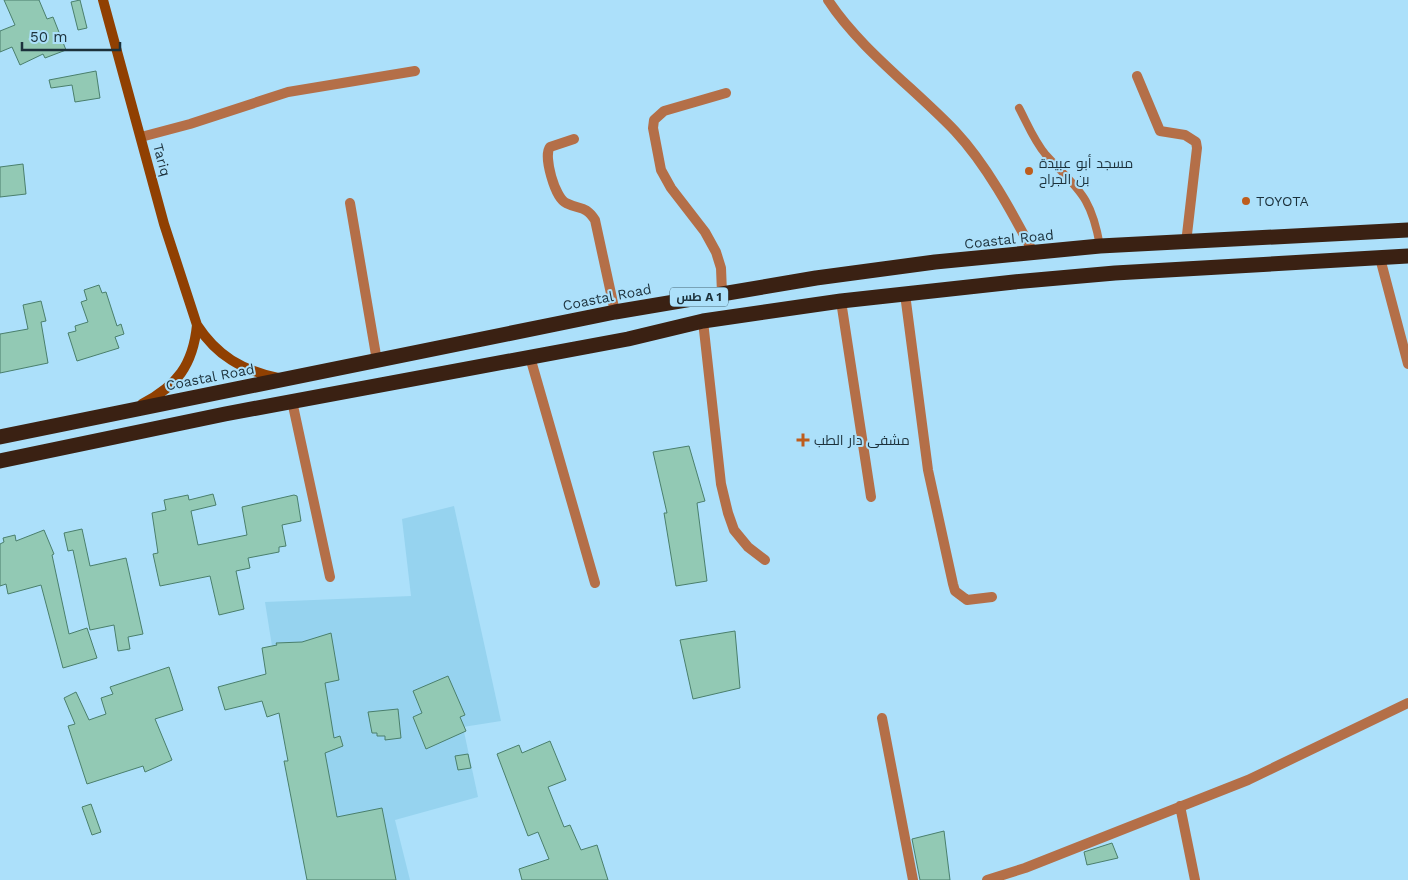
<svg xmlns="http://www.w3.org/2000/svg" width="1408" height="880" font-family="'Work Sans',Cairo,sans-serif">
  <rect width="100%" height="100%" fill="#ace0fa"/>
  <!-- built -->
  <path fill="#96d3ef" d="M454,506l47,215 -38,6 15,70 -83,23 15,60h-101l-44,-278 146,-6 -9,-77z"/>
  <!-- building -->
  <path fill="#92c9b4" stroke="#4a7f6c" d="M4,0h35l8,19 6,-2 13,33 -21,8 -2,-4 -23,11 -8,-18 -12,5v-21l15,-6z
    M80,0l7,28 -9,2 -7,-28z
    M96,71l4,27 -25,4 -3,-17 -21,3 -2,-8z
    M23,164l3,30 -26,3v-30z
    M99,285l3,8 4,-1 11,34 4,-2 3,10 -9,3 4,11 -42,13 -9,-28 8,-2 -1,-5 13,-4 -7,-20 6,-2 -3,-10z
    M41,301l5,20 -5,1 7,41 -48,10v-39l28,-5 -5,-24z
    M689,446l16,55 -8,2 10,78 -31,5 -12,-73h3l-14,-61z
    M213,494l3,11 -25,6 7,34 49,-10 -5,-28 52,-12 3,1 4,25 -19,4 4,21 -7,1v5l-31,6 2,10 -14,3 8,38 -25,6 -9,-39 -50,10 -7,-32 5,-1 -6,-40 14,-3 -2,-10 24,-5 1,5z
    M82,529l8,37 36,-8 17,76 -15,3 2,12 -12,2 -4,-26 -24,5 -17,-80 -5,1 -4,-18z
    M44,530l10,24 -2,1 17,79 18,-6 10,30 -34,10 -22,-83 -33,9 -2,-10 -6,2v-42l4,-2 -1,-4 12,-3 1,6z
    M735,631l5,57 -47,11 -13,-59z
    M331,633l8,47 -14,3 9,55 6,-2 3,10 -18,7 12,64 45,-9 14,72h-89l-23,-119h4l-9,-48 -12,4 -5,-16 -37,9 -7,-23 48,-13 -4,-26 15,-3 -1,-2 26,-1z
    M169,667l14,43 -28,9 17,41 -27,12 -2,-6 -56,18 -19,-58 7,-2 -11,-26 12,-6 13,28 17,-6 -5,-16 12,-4 -3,-7z
    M448,676l17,39 -5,2 6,14 -40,18 -13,-32 9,-4 -9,-22z
    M398,709l3,29 -16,2v-4h-8v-3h-5l-4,-21z
    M550,741l16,39 -18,7 16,40 6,-2 11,25 16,-5 11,35h-86l-3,-11 30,-10 -11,-27 -10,4 -31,-82 22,-9 3,8z
    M468,754l3,14 -13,2 -3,-14z
    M91,804l10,28 -9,3 -10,-28z
    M944,831l6,49h-30l-8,-41z
    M1112,843l6,15 -31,7 -3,-13z"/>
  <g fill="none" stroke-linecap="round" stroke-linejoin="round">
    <!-- lane -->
    <path stroke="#b46f48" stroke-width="8" d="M1019,108c8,15 15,33 27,47 32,35 45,40 54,91"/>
    <!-- street -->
    <path stroke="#b46f48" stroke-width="10" d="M828,0c32,49 86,88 127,131 31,33 57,81 78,121
      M1137,76l23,55 25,4 11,7 1,6 -11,95
      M141,137l49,-13 98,-32 127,-21
      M574,139l-24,8c-7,9 5,51 16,56 14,7 19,2 29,17l20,92
      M350,203l27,158
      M1380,258l28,106
      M722,293l-1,-25 -5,-16 -11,-20 -34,-44 -10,-18 -8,-42 1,-8 10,-9 62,-18
      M905,294l23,176 25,114 2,7 12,9 25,-3
      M841,301l30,196
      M703,321l18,163 7,29 6,17 14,17 17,13
      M530,357l65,226
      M292,401l38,176
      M882,718l31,162
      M1180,806l15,74
      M987,880l38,-12 223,-88 160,-77"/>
    <!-- secondary -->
    <path stroke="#904002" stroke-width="10" d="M103,0l61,224 33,101c20,31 45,45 81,53
      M142,404c35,-18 51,-39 55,-79"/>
    <!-- highway -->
    <path stroke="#3a2113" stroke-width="15" d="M0,437l615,-125 201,-34 119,-16 165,-16 308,-16
      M0,461l225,-47 403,-75 75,-18 138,-20 173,-19 101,-9 293,-17"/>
  </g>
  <!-- markers -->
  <g fill="#be5d1d" stroke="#ace0fa" stroke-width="2">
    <circle cx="1029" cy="171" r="5"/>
    <circle cx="1246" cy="201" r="5"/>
    <path d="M800.5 432.5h5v5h5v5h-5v5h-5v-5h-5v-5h5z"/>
  </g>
  <g text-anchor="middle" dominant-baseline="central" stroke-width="4" stroke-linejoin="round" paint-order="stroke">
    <!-- shield labels -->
    <rect fill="#ace0fa" stroke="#476674" stroke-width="1" x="670" y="287.5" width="58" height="19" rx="4"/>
    <g font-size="12" font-weight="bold" fill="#1c313b">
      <text x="699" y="297">طس A 1</text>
    </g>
    <!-- street labels -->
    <g font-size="14" fill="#1c313b" stroke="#ace0fa">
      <text transform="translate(162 160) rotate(75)">Tariq</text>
      <text transform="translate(1009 239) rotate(-6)">Coastal Road</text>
      <text transform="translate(607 297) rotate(-11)">Coastal Road</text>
      <text transform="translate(210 377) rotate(-11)">Coastal Road</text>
    </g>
    <!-- poi labels -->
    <g font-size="14" fill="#1c313b" stroke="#ace0fa" text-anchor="start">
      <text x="1039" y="163">مسجد أبو عبيدة<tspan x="1039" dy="16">بن الجراح</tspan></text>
      <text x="1256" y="201">TOYOTA</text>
      <text x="814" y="440">مشفى دار الطب</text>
    </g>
  </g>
  <!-- scale -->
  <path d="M22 42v8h98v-8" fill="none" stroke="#1c313b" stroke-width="2.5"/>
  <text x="30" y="42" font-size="15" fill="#1c313b" stroke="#ace0fa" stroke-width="4" paint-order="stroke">50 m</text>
</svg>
